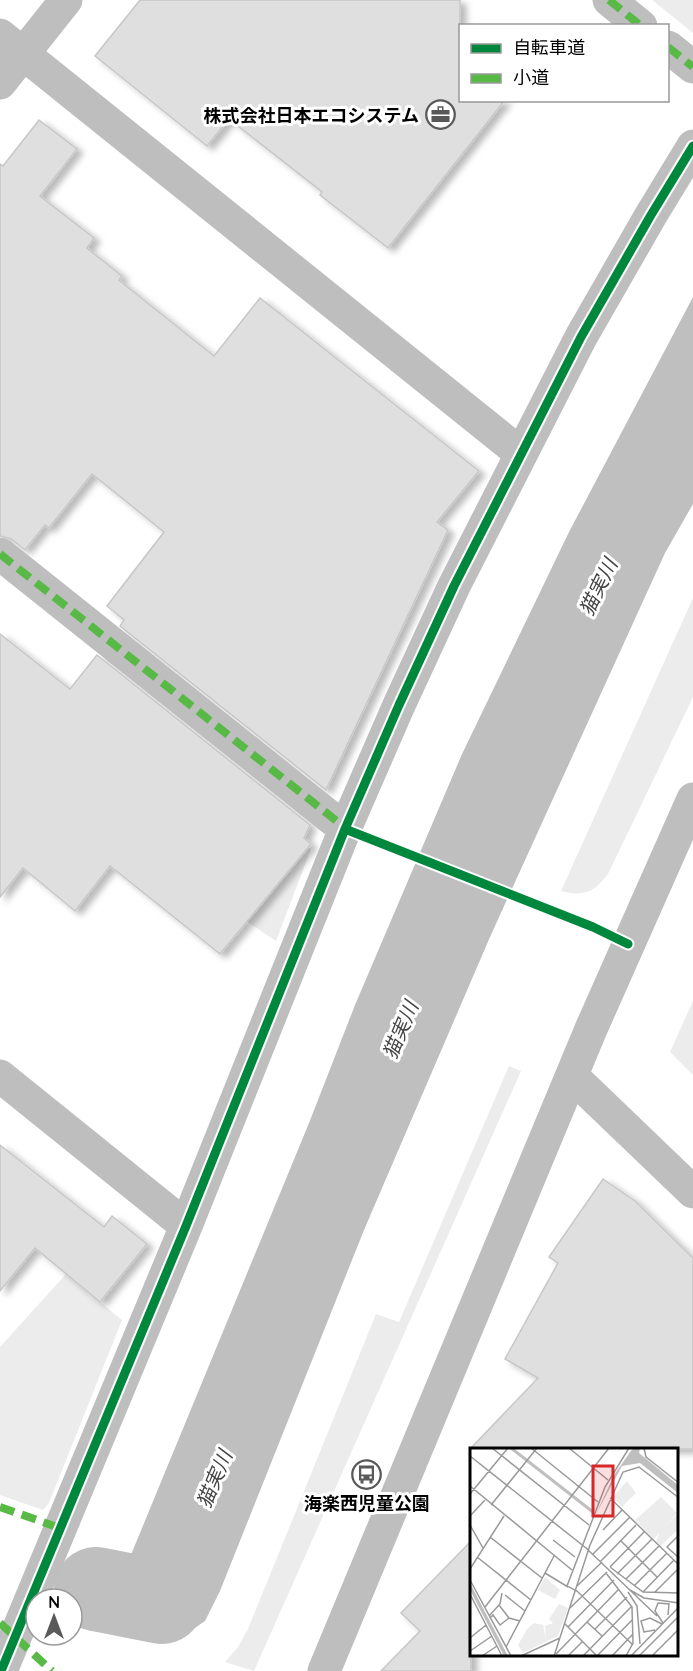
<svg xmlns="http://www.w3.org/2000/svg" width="693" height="1671" font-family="Quicksand,'Noto Sans JP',sans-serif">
  <defs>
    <filter id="shadow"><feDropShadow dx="6" dy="4" stdDeviation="3" flood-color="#0004"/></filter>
  </defs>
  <rect width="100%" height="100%" fill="#fff"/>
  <!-- green -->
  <path fill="#ececec" d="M652,0h41v33z
    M693,598v99l-84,175c-13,20 -25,25 -48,19z
    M308,847l3,2 -35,92 -30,-20z
    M693,1001v74l-23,-23z
    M509,1066l12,5 -267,600 -29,-9 13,-15 10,-18 128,-315 23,8z
    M66,1274l56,46 -73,183 -6,7 -43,-15v-148z"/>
  <!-- water -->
  <path fill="#bfbfbf" d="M693,297v207l-28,49 -175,384 -126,293 -144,361 -15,30 -29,20 -37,-2 -41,-15 30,-62 181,-439 46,-118 107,-251 107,-222z"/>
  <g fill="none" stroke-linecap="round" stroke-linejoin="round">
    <!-- river -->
    <path stroke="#bfbfbf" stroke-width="84" d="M96,1589l66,13 25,-60"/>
  </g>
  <!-- building -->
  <path fill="#dfdfdf" stroke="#c7c7c7" stroke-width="1.5" filter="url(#shadow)" d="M140,0h320v100h45l-117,148 -68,-53 2,-3 -93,-73 -22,27 -112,-90z
    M39,120l38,29 -37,47 54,42 -7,10 35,28 -3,4 95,76 46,-58 219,173 -42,51 11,8 -122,260 -206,-164 4,-6 -17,-14 57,-74 -72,-58 -43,54 -4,-3 -20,25 -14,-11 -11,-3v-372l3,2z
    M0,634l70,55 27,-34 213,170 -6,13 7,6 -91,110 -110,-88 -35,45 -52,-43 -23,29z
    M0,1145l104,82 8,-11 35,28 -47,58 -65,-54 -35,43z
    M603,1179l32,22 58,57v191h-223l68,-71 -33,-19 53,-96 -9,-6z
    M471,1541v130h-90l39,-40 -19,-18z"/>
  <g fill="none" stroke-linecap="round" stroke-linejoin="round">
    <!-- minor -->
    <path stroke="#bebebe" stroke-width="33" d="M609,0l32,26
      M0,35l520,418
      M668,47l25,20
      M0,83l66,-83
      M0,554l345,275
      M0,1076l186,150
      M572,1076l121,116
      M1,1671l185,-445 159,-397 54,-124 55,-119 127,-249 70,-122 42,-69
      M324,1671l267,-642 102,-230"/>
    <!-- quiet -->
    <path stroke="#58b947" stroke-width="8" stroke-dasharray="15 8" stroke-linecap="butt" d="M609,0l32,26
      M668,47l25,20
      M0,554l348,276
      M0,1507l60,21
      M0,1623l52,48"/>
    <defs>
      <path id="cycleway" d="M345,829l248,98 35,17
        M1,1671l185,-445 159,-397 54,-124 55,-119 127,-249 70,-122 42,-69"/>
    </defs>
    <!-- cycleway casing -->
    <use href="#cycleway" stroke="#fff" stroke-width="13"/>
    <!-- cycleway -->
    <use href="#cycleway" stroke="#00873e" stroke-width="9"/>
  </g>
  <!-- icons -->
  <defs>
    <symbol id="office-ring" viewBox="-11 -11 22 22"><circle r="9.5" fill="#fff" stroke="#595959" stroke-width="1.5"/><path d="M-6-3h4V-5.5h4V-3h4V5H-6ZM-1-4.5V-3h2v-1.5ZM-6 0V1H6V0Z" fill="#595959"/></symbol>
    <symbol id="bus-ring" viewBox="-11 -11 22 22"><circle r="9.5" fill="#fff" stroke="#595959" stroke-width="1.5"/><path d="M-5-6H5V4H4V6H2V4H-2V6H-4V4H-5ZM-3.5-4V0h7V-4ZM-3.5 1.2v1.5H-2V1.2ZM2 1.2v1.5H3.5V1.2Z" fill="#595959"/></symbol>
  </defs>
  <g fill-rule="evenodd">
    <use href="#office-ring" x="424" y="98" width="33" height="33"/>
    <use href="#bus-ring" x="350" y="1458" width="33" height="33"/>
  </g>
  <g text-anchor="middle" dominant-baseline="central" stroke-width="6" stroke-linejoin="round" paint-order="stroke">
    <!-- poi labels -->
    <g font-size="18" font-weight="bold" fill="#000" stroke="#fff" text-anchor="end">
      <text x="419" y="115">株式会社日本エコシステム</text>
      <text x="367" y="1503" text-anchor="middle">海楽西児童公園</text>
    </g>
    <!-- water labels -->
    <g font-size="20" font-style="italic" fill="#444" stroke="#fff">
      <text transform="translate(598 587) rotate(-64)">猫実川</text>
      <text transform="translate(400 1030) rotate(-67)">猫実川</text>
      <text transform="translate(214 1479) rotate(-67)">猫実川</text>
    </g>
  </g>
  <!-- overview -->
  <g transform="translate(470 1448)">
    <rect width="208" height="208" fill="#fff"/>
    <path d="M157,33l9,12 -14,14 -9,-10zM191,49l16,16 -23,26 -19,-19zM208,65v16l-17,17 -5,-5 4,-9zM75,129l15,13 -5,9 -17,-9zM89,156l9,4 -10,28 -35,17 -5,-8 9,-16 7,-6 9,2 3,14 -1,-13 8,-3 -4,-4z" fill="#ececec"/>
    <path d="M163,0h7l-1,5 39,32v8l-38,-30 -18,3 -26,48 18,-39zM0,135l38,73h-4l-34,-66z" fill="#bfbfbf"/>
    <path fill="none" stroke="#bfbfbf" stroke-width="3" d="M41,0l82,64"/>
    <path fill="none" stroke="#999" stroke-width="1.5" d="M22,0l97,77M61,0l67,54M99,0l39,32M159,0l-24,39 -38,99 10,5 56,54M174,0l2,9 33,26M0,8l116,92 71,68M0,38l102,84M0,46l38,-46M140,50l69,67M21,57l46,-57M0,68l15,-16M0,77l13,23M133,82l19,-20M209,87l-12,12 12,11M20,89l52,41M83,92l22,17M151,93l36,36M123,106l37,-37M7,109l54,43M130,114l36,-37M140,119l33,25 36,1M140,119l34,-35M0,121l34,-53M75,125l23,14M136,125l26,34 1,36 -7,13M147,126l35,-35M156,131l33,-33M0,132l41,76M107,138l24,-23M164,138l33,-33M160,142l14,8 35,5M158,144l9,14 3,38M173,144l31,-32M184,145l25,-25M0,146l32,62M35,147l20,16M29,157l10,13 11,3M15,159l124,-159M100,160l37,-36M19,168l11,-12 2,-11M20,170l3,-3 7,10 9,-7M117,174l15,14M193,175l-8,-12 3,-8 11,1 -1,11M95,176l32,32 36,-37M98,179l46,-47M125,181l32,-32M185,182l-11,2 -3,-11 9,-3 12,6M0,190l16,-13M36,199l48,-91M0,203l22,-15M86,206l63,-65M12,208l15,-10M51,208l39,-18M84,208l36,-111 33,-73 16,-5 40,31M98,208l14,-14M113,208l49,-50M142,208l21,-22M161,208l48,-49M169,208l40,-40M182,208l27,-27"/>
    <path fill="#d62828" fill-opacity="0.15" stroke="#d62828" stroke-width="3" d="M123,18h20v50h-20z"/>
    <rect width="208" height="208" fill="none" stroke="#000" stroke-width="3"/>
  </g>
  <!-- legend -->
  <rect x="459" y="24" width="210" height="78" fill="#ffffff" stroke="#999999" stroke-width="1.5"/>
  <rect x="471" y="44" width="30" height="9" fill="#00873e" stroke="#999999" stroke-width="1.5"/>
  <text x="513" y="54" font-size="18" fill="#000000">自転車道</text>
  <rect x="471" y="74" width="30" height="9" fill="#58b947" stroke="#999999" stroke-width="1.5"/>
  <text x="513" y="84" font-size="18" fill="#000000">小道</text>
  <!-- north arrow -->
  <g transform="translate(54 1617)"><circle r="28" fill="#ffffff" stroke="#999999" stroke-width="1.5"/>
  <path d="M0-4.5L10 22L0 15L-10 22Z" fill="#595959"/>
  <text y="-9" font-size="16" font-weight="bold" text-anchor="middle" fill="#000000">N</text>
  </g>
</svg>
